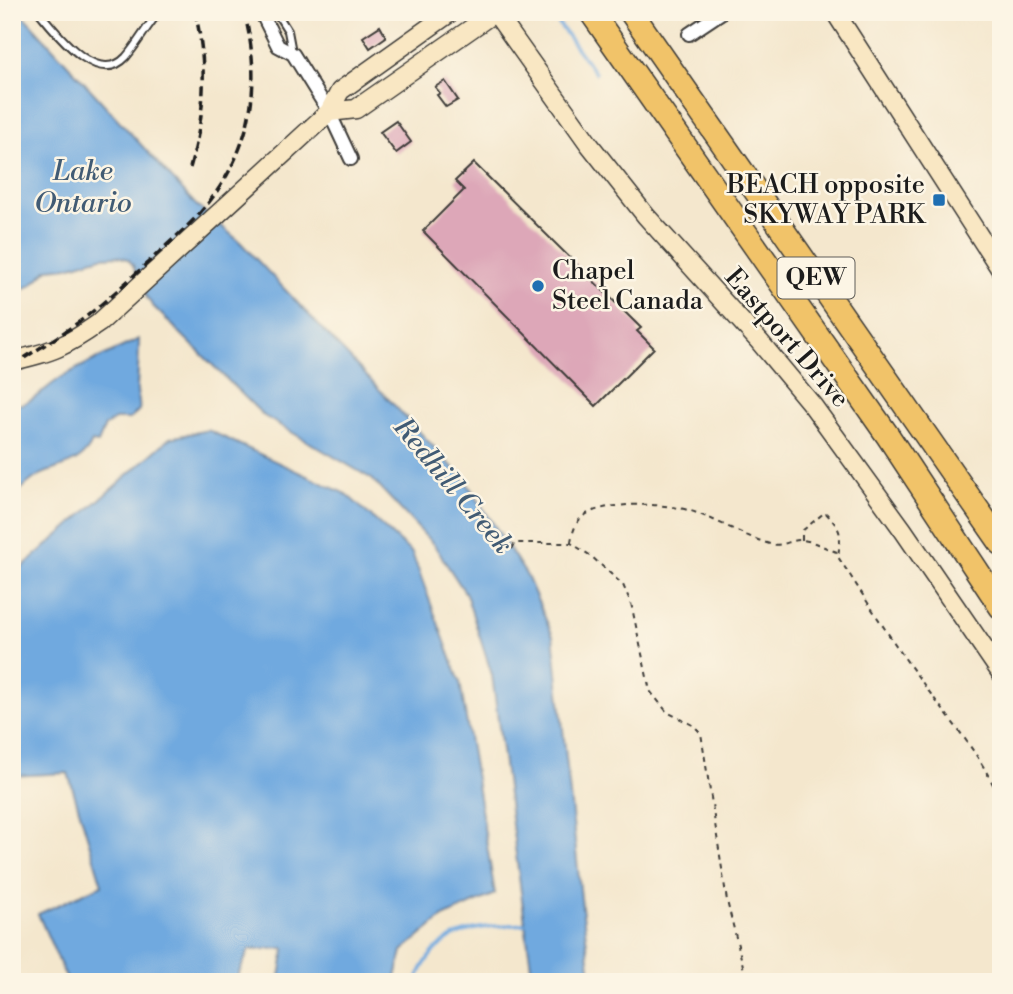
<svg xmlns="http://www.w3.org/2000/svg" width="1013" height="994" font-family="'Libre Bodoni',serif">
  <rect width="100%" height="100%" fill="#fcf5e5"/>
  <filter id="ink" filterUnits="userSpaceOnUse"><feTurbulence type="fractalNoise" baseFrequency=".0143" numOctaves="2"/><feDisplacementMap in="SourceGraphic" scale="14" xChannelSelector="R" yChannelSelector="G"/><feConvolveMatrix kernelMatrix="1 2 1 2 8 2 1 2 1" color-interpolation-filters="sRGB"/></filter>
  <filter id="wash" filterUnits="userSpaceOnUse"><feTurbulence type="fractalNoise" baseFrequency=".00686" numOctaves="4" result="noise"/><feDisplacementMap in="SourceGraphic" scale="28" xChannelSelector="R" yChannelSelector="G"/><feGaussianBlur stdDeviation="1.57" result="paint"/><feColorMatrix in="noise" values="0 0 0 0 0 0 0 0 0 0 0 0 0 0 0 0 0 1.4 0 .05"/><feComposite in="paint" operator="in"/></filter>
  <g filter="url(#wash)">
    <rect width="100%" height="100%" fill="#f4e7cd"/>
    <!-- water -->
    <path fill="#6fa9df" stroke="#46627e" stroke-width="2" d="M12,12h8l175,192 45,38 225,238 62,96 26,60 29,271 10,75h-59l-41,-307 -26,-81 -32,-49 -62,-66 -108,-63 -111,-110 -6,-8 -14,-33 -5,-6 -11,-3 -16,1 -33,10 -20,2 -16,16 -20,9z
      M139,339c0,16 -1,32 -2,48 -1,8 4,15 2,23l-9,9h-15l-10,7 -7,17 -6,-1c-9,23 -34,24 -54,34 -9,5 -17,14 -26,21v-92c19,1 33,-17 47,-26 25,-16 54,-27 80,-40z
      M208,430l138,64 66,59 48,129 35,212 -52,23 -41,34 -7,31h-116l6,-34 -36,2 -14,32h-167l-30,-68 64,-29 -34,-112 -56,3v-200l158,-138z"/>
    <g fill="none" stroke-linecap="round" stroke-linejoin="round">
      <!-- stream -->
      <path stroke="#6fa9df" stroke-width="3.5" d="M550,12l45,61
        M416,982c20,-54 60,-55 109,-58"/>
    </g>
    <g id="blocks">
      <!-- building -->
      <path fill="#dda7b8" d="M380,26l6,11 -16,11 -7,-11z
        M445,81l13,19 -12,7 -9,-12 3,-2 -5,-6z
        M396,121l15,21 -15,11 -16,-21z
        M474,163l167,165 -4,3 17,17 -58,58 -173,-175 41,-41 -9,-9z"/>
    </g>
  </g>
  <g filter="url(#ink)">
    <use href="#blocks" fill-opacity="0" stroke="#3c3a37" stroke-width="2"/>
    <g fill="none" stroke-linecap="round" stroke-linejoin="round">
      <defs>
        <path id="lane" d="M39,12c17,20 58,76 87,45 12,-14 21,-31 33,-45
          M276,12l12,19 4,21"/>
        <path id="street" d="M261,12l17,34 15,8 36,58 22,47
          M689,34l33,-22"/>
        <path id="secondary" d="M495,12l94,132 57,72 113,125 54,65 90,124 98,143
          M835,12l166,258
          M329,112l27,-3 139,-97
          M12,361c40,-9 53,-14 87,-38l230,-211 11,-21 111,-79"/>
        <path id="highway" d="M591,12l297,424 113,171
          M631,12l370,531"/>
      </defs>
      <!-- lane casing -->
      <use href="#lane" stroke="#3c3a37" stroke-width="10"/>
      <!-- street casing -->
      <use href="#street" stroke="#3c3a37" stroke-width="16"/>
      <!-- secondary casing -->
      <use href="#secondary" stroke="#3c3a37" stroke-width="21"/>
      <!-- highway casing -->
      <use href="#highway" stroke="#3c3a37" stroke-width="26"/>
      <!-- path -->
      <path stroke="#3c3a37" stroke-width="2" stroke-dasharray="5 5" stroke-linecap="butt" d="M992,230l9,-6
        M802,540v-9l23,-19c18,20 16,20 13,45 28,42 54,85 84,125 28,39 62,75 79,121
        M571,542c1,-8 4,-18 10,-24 19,-18 87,-15 110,-7 27,9 52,25 79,33 12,3 20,-4 31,-4 11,0 26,9 36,12
        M512,549l3,-6h56l20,13 32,29 8,18 19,88 17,21 26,13 8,8 26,168 20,81"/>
      <!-- lane -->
      <use href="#lane" stroke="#fff" stroke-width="6"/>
      <!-- street -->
      <use href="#street" stroke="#fff" stroke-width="12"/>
      <!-- secondary -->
      <use href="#secondary" stroke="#f9e7c3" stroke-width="18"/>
      <!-- highway -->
      <use href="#highway" stroke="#f1c369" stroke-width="23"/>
      <!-- rail -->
      <path stroke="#1c1c1c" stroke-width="3.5" stroke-dasharray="10 5" stroke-linecap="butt" d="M190,168c15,-53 18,-102 5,-156
        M12,366c24,-16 48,-30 71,-47 26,-20 49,-42 72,-63 17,-16 35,-31 50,-49 47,-57 58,-124 39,-195"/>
    </g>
  </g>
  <!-- markers -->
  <g fill="#1f6fb2" stroke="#fcf5e5" stroke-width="2.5">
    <rect x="932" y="193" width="14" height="14" rx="3.5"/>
    <circle cx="538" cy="286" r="7"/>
  </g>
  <g text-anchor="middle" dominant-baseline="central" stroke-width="5" stroke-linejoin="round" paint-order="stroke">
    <!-- shield labels -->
    <rect fill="#fcf5e5" stroke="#5f5d58" stroke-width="2" x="777.5" y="257.5" width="77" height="41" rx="5"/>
    <g font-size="24" font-weight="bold" fill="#1c1c1c">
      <text x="816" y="278">QEW</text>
    </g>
    <!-- poi labels -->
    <g font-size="26" fill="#1c1c1c" stroke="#fcf5e5" text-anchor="end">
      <text x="925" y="185">BEACH opposite<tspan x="925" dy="30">SKYWAY PARK</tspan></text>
      <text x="552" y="271" text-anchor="start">Chapel<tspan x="552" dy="30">Steel Canada</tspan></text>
    </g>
    <!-- street labels -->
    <g font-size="26" fill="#1c1c1c" stroke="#fcf5e5">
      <text transform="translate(787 338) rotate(49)">Eastport Drive</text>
    </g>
    <!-- water labels -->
    <g font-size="28" font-style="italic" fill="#415b74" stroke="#fcf5e5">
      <text x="83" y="171">Lake<tspan x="83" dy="32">Ontario</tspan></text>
      <text transform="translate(453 486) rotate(50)">Redhill Creek</text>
    </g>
  </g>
  <!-- margin -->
  <rect width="1013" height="994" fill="none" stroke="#fcf5e5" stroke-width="42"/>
</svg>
